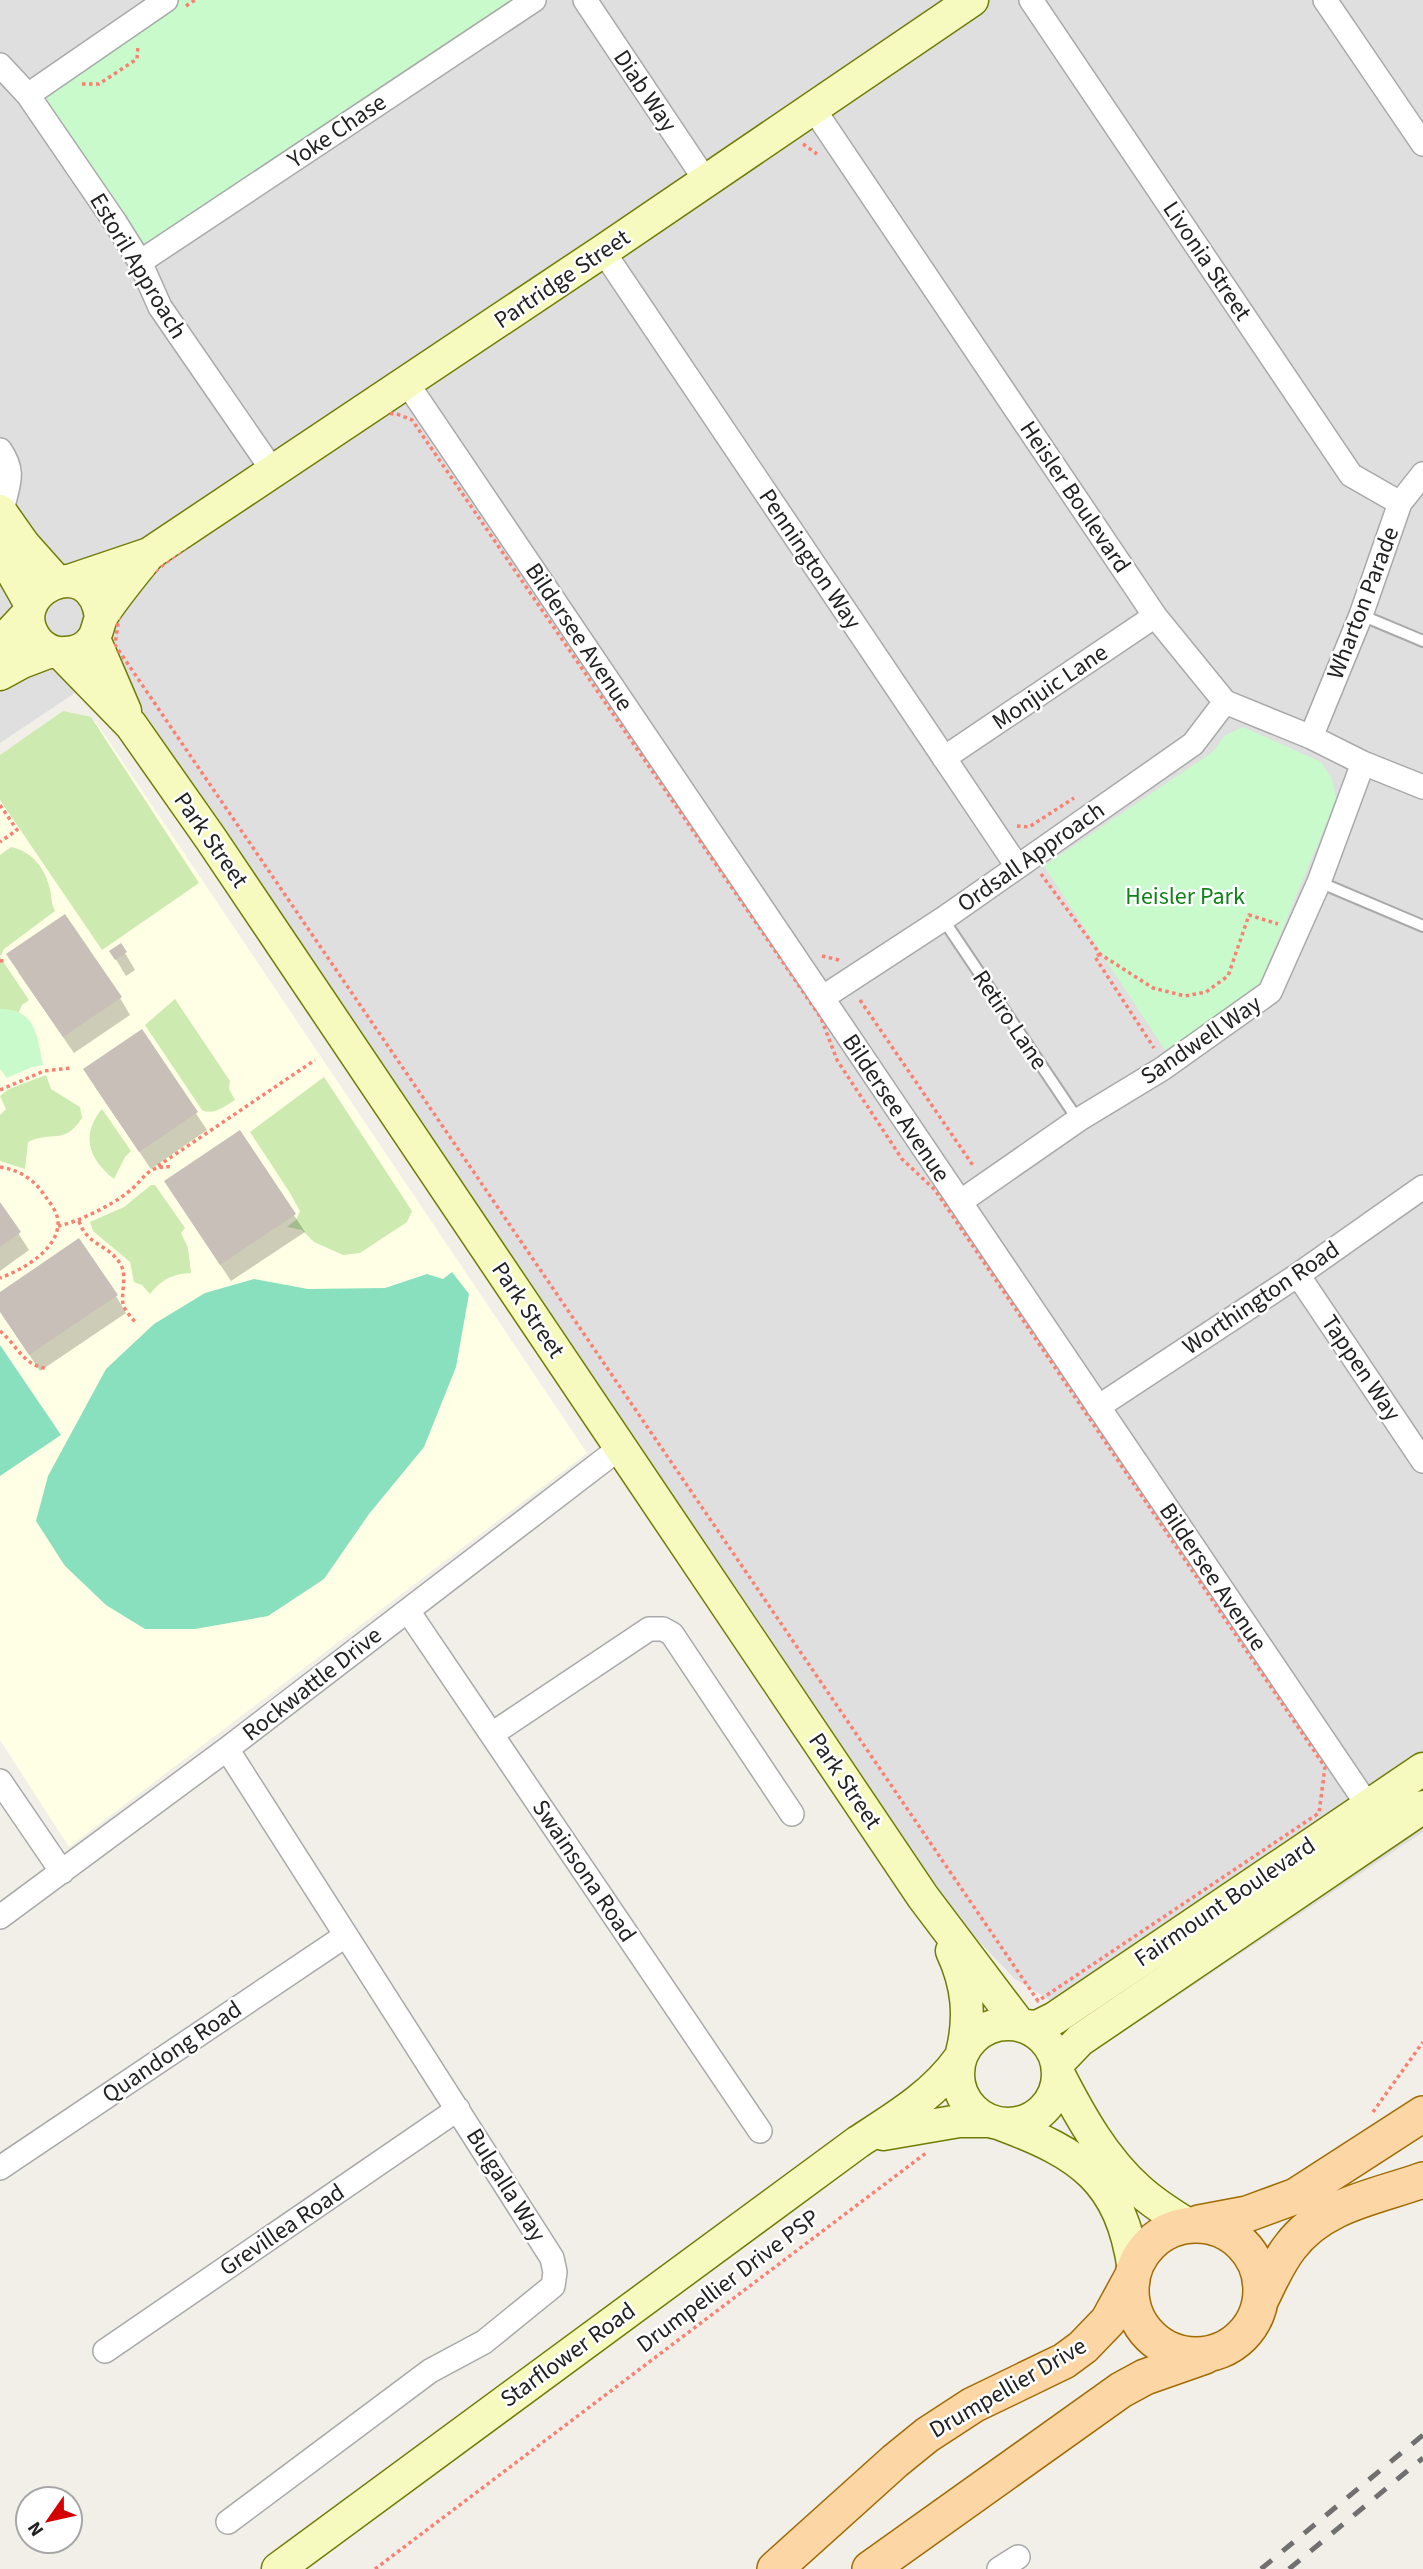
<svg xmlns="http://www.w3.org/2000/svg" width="1423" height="2569" font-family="'Source Sans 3',sans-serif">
  <rect width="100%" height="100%" fill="#f2efe9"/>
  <!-- residential -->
  <path fill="#e0dfdf" d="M0,0h1423v1832l-310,207 -98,-60 -135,-141 -787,-1157 -93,62z"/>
  <!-- education -->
  <path fill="#ffffe5" d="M66,716l30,6 491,731 -518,394 -69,-107v-980z"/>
  <!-- grass -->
  <path fill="#cdebb0" d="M63,711l28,6 108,166 -97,67 -102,-150v-45z
    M11,847c21,4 35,22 39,43 2,8 1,13 5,21l-51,38 -4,8 29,43 -7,5 -3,7 -19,-3v-154z
    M175,999l55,82 -1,8 6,11c-10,6 -22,16 -33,10l-57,-85z
    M46,1075l5,14 29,18 2,11c-18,28 -30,12 -54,24l-3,27 -25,-8v-46l6,-6 -6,-13 9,-7z
    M324,1077l88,134 -5,11 -47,31 -17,2 -29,-13 -12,-12 -15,-3 9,-7 4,-9 -10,-18 -40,-61z
    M102,1109l29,42 -6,6 -11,22c-25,-19 -34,-44 -12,-70z
    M151,1185h4l30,43 -4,5 7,15 3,25c-18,1 -29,6 -41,21l-8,-9 -8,-3 -4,-20 -37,-31 -3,-9 34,-15z"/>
  <!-- park -->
  <path fill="#c8facc" d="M181,0h343l-382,256 -106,-159z
    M1243,727l78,35 11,17 4,21 -79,190 -92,60 -121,-184 170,-115 10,-15z
    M0,1009c37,0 37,28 43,56l-11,2 -25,11 -7,-9z"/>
  <!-- pitch -->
  <path fill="#88e0be" d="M452,1272l17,22 -13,73 -32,80 -55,67 -45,65 -56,37 -73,13h-50l-39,-24 -41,-39 -29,-45 12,-45 58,-107 48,-45 51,-31 49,-14 54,10 77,-1 42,-14 16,5z
    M0,1345l61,90 -61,41z"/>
  <!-- shadow -->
  <path fill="#0003" d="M111,951l14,2 10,17 -9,6z
    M18,972l102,26 10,17 -56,38z
    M141,1031l66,99 -56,39 -56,-82z
    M239,1132l66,100 -74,49 -55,-83z
    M0,1205l29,45 -29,21z
    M0,1294l116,2 10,17 -86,58 -40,-60z"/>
  <!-- building -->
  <path fill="#c7bfb8" d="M65,914l57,83 -59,40 -57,-83z
    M121,943l6,9 -12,8 -6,-9z
    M142,1029l56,83 -59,40 -56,-83z
    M240,1130l56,84 -76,51 -56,-84z
    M0,1202l21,30 -21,15z
    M79,1238l39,57 -89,60 -29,-43v-20z"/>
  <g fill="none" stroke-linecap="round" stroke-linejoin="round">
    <defs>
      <path id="lane" d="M1361,615l62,26
        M1319,882l104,44
        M943,919l135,201"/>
      <path id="street" d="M585,0l121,181
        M1031,0l320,475 49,28
        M1325,0l98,144
        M0,65l28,30 87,127 25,40 20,45 113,164
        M28,95l138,-95
        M813,108l342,508 70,86 86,35 52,26 60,24
        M603,251l414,615
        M140,262l394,-262
        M407,383l970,1436
        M0,450c18,26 5,37 2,64
        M1311,737l50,-122 39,-112 23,-29
        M944,758l211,-142
        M822,998l121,-79 250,-175 32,-42
        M960,1202l118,-82 84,-51 108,-77 49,-110 44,-119
        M1298,1275l125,186
        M1098,1407l200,-132 125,-88
        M408,1611l352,520
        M492,1734l157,-105h14l9,5 120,180
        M227,1749l325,509 3,14 -2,14 -69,56 -54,29 -202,151
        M0,1781l62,91
        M0,1917l227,-168 394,-302
        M0,2168l345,-232
        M105,2351l353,-242
        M999,2569l19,-12"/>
      <path id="secondary" d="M0,511l24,34 32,36
        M0,550l30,53
        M69,581l80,-27 454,-303 369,-251
        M101,617c-10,-71 -101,-23 -64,24 7,8 17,13 28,12 11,0 22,-5 28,-14 5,-7 5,-17 10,-25 14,-21 30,-40 46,-60
        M94,639l31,72
        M0,644l28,-30
        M62,654l69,71 80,114 712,1058 96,127
        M0,674l22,-12 29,-11
        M952,1951c16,34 19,66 10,102
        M958 2074a50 50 0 1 1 100 0a50 50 0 1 1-100 0Z
        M1025,2026l12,1 18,-9 368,-249
        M1058,2063l22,-23 343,-233
        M1059,2075c21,41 45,84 80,115 15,14 32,24 49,35
        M1001,2124c80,30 120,56 133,146
        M883,2134l76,-13h30
        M278,2569l580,-427c37,-24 76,-47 102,-84"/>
      <path id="primary" d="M1199,2223l48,-9 49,-18 127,-82
        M1131 2290a65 65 0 1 1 130 0a65 65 0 1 1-130 0Z
        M1261,2299c9,-18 17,-37 29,-52 32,-43 86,-50 133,-67
        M775,2569l120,-108 32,-26 46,-30 91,-44 19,-14 25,-26 24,-44
        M870,2569l251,-179 24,-13 60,-21"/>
    </defs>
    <!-- lane casing -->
    <use href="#lane" stroke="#a9a9a9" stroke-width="14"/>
    <!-- street casing -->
    <use href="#street" stroke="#a9a9a9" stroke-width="26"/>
    <!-- secondary casing -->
    <use href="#secondary" stroke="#707d05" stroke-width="35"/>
    <!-- primary casing -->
    <use href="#primary" stroke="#a06b00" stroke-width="38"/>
    <!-- path -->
    <path stroke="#fa8072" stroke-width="3.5" stroke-dasharray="3.5 3.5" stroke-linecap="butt" d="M186,6l9,-6
      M82,84h17l38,-25 1,-13
      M803,144l14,10
      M383,413l14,1 15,6 409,598 16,42 65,99 33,31 390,577 -6,46 -281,188 -923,-1356 4,-29 15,-28 57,-45 179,-123z
      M0,805l17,25 -17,12
      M1017,826l12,1 45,-29
      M1041,874l59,80 53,34 32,8 21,-4 22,-16 21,-61 29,9
      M1100,954l-5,3 59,91
      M822,956l17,4
      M0,961l7,-1
      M860,1000l114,167
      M0,1090l44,-19 27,-3
      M158,1166l157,-106
      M0,1167c19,3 34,12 45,29 6,8 14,18 13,29 -2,26 -36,45 -58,53
      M79,1221c8,25 30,23 42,44 6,11 0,27 2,39 2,7 8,13 13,19
      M58,1226c20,-4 52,-20 69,-33 19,-14 18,-28 45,-26
      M0,1331c19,16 21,33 48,38
      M1373,2112l50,-70
      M375,2569l551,-416"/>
    <!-- lane -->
    <use href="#lane" stroke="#fff" stroke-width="10"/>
    <!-- street -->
    <use href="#street" stroke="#fff" stroke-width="23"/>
    <!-- secondary -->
    <use href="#secondary" stroke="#f7fabf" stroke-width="32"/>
    <!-- primary -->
    <use href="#primary" stroke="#fcd6a4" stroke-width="35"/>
    <!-- rail -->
    <path stroke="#707070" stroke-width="5" stroke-dasharray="14 14" stroke-linecap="butt" d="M1261,2569l162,-134
      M1289,2569l134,-111"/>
  </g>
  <g text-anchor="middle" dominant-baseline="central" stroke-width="5" stroke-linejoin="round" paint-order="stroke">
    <!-- street labels -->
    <g font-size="24" fill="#222" stroke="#fff">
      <text transform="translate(645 91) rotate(56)">Diab Way</text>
      <text transform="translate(337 131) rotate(-34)">Yoke Chase</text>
      <text transform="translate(1207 261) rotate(56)">Livonia Street</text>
      <text transform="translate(138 266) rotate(59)">Estoril Approach</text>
      <text transform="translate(562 279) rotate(-34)">Partridge Street</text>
      <text transform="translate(1075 497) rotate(56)">Heisler Boulevard</text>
      <text transform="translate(810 559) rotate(56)">Pennington Way</text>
      <text transform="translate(1363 603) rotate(-69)">Wharton Parade</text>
      <text transform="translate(579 637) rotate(56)">Bildersee Avenue</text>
      <text transform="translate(1050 687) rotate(-34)">Monjuic Lane</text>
      <text transform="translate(211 840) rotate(55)">Park Street</text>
      <text transform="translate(1031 857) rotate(-35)">Ordsall Approach</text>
      <text transform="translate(1010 1020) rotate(56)">Retiro Lane</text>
      <text transform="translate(1201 1040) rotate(-34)">Sandwell Way</text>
      <text transform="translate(896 1108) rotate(56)">Bildersee Avenue</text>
      <text transform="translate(1261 1298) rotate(-34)">Worthington Road</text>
      <text transform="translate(528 1310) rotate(56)">Park Street</text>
      <text transform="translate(1361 1368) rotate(56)">Tappen Way</text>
      <text transform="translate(1213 1577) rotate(56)">Bildersee Avenue</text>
      <text transform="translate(312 1684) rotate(-38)">Rockwattle Drive</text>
      <text transform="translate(845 1781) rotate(56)">Park Street</text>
      <text transform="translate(584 1871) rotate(56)">Swainsona Road</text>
      <text transform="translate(1225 1902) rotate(-34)">Fairmount Boulevard</text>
      <text transform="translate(172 2052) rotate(-34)">Quandong Road</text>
      <text transform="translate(506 2185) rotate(58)">Bulgalla Way</text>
      <text transform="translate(282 2230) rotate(-34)">Grevillea Road</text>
      <text transform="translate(728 2281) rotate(-37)">Drumpellier Drive PSP</text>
      <text transform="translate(568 2355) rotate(-36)">Starflower Road</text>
      <text transform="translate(1008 2388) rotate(-30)">Drumpellier Drive</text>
    </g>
    <!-- park labels -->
    <g font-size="24" fill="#0c8416" stroke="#fff">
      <text x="1185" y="896">Heisler Park</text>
    </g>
  </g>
  <!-- north arrow -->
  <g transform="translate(49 2520) rotate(236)"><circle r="33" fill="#ffffff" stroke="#a7a7a7" stroke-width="2"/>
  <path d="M0-5L12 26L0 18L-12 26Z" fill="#d40000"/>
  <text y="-10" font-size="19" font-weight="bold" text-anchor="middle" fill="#222222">N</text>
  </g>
</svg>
